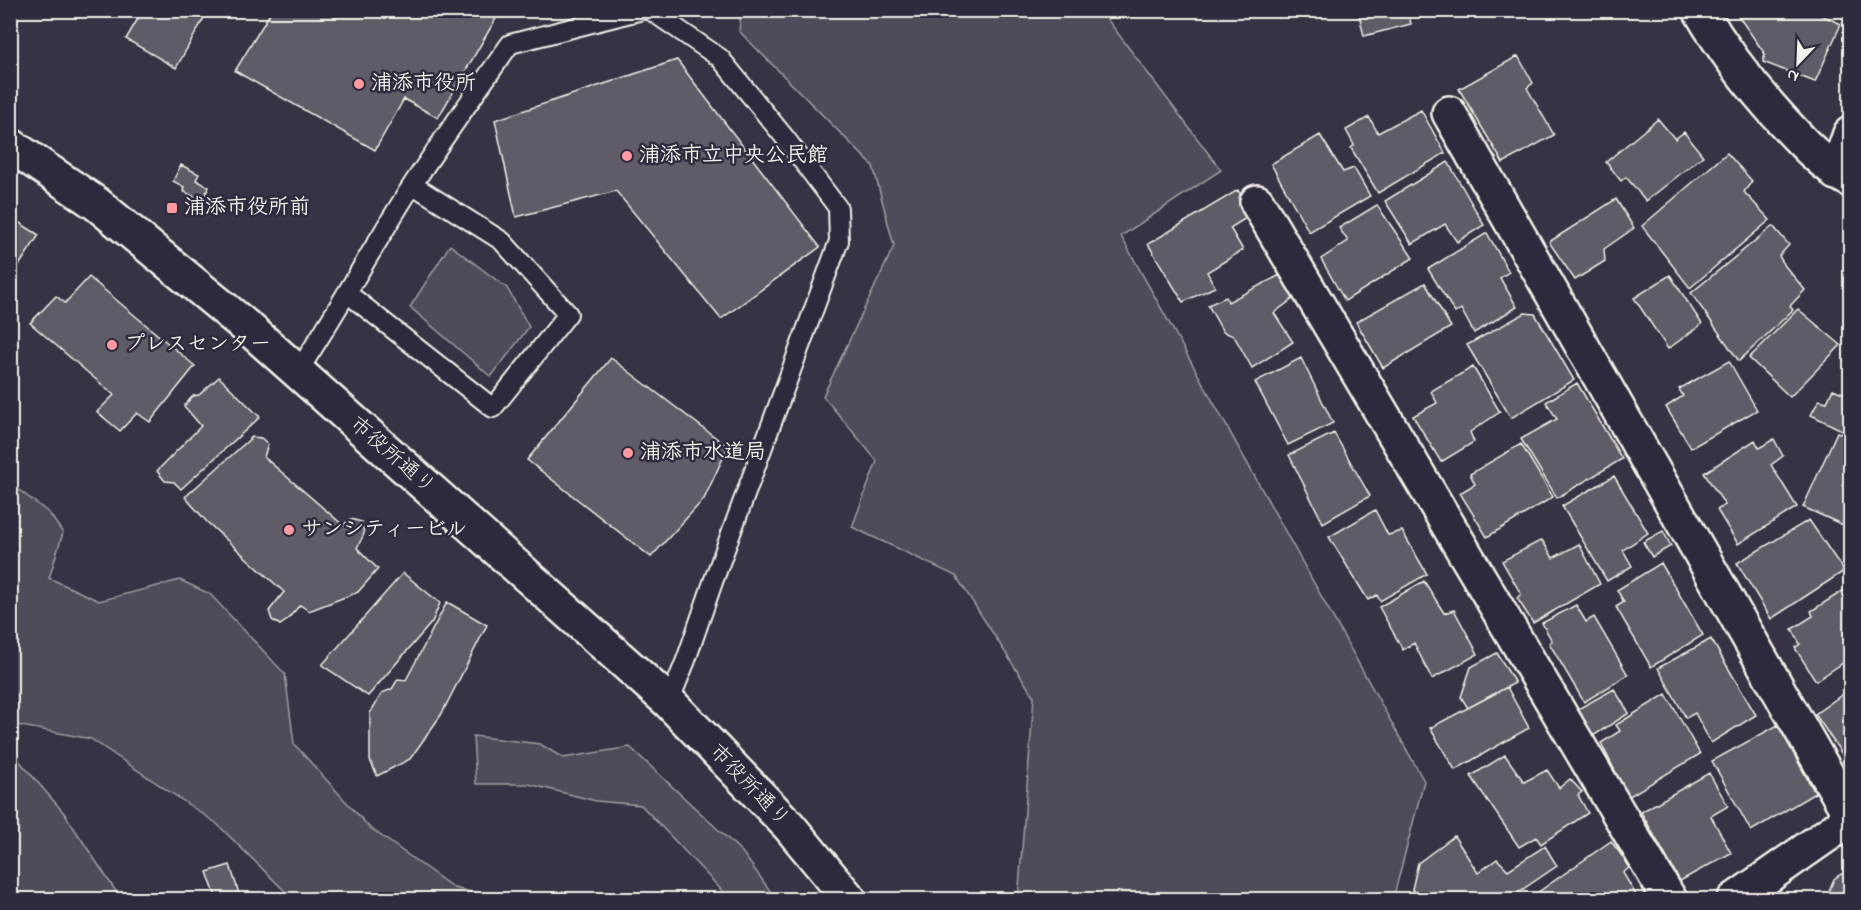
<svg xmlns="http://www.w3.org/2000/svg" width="1861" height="910" font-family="'Indie Flower','Klee One',sans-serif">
  <rect width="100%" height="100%" fill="#373244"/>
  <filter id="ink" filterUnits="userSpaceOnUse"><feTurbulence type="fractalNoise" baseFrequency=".0167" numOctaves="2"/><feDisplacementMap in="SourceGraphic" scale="12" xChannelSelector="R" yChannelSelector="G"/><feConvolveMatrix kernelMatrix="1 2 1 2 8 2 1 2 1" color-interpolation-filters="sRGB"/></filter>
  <g filter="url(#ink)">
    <!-- green -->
    <path fill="#504b59" stroke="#a29ea0" stroke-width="1.5" d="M896,11l4,4 7,-5 194,1 120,159 -100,66 303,545 -31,118h-375l16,-202 -78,-121 -104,-49 25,-66 -54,-65 71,-150 -21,-80 -134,-135 2,-20z
      M450,245l57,43 22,39 -38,50 -81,-70z
      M10,483l39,30 14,20 -14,45 50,23 81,-21 30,14 75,80 9,70 75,83 85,61 48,11h-209l-77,-76 -125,-84 -80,-15z
      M473,736l67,8 23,14 67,-11 112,105 34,47h-46l-89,-94 -45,-4 -67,-17h-53z
      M10,750l54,63 57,86h-110z"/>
    <!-- building -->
    <path fill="#5f5c67" stroke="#f4f1e8" stroke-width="1.5" d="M143,10h48l13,8 -28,50 -50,-29z
      M272,10h229l-63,108 -34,-19 -29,51 -140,-79z
      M1358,10h54l-4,1 3,13 -47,12z
      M1734,10h76l31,14 -26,58 -52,-20 2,-8z
      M1518,56l15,27 -6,5 27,47 -51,28 -44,-74z
      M677,60l143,187 -99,72 -105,-128 -100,26 -21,-97z
      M1421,110l24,43 -67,40 -27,-45 3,-3 -8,-15 23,-13 9,16z
      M1658,119l17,20 9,-7 19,24 -57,45 -20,-24 -5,4 -15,-19z
      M1320,135l23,37 11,-4 16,28 -61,36 -38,-68z
      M1727,153l25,28 -8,11 26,28 -80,68 -48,-62z
      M1448,162l36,63 -27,17 -12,-18 -33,20 -27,-43z
      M181,165l18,9 -3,6 13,7 -7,14 -19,-10 1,-4 -11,-6z
      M1238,190l13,25 -21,13 13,22 -36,22 8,15 -32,15 -35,-58z
      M1616,199l18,29 -30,21 1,12 -30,19 -26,-38z
      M1377,205l36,53 -68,43 -24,-42 27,-18 -9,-13z
      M10,217l29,18 -29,44z
      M1773,226l16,19 -10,11 6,10 20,24 -15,16 3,4 -54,51 -48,-68z
      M1487,233l22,39 -9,6 17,29 -43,26 -13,-24 -6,4 -27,-44z
      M1280,275l14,23 -20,15 19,29 -41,26 -18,-32 -11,-4 -15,-27 18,-8 2,5z
      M1670,275l32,49 -34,25 -34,-51z
      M89,277l106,89 -45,56 -13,-9 -17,18 -23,-19 17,-17 -84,-72 26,-27 9,7z
      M1425,283l26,44 -68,41 -27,-46z
      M1798,309l43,36 -51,52 -41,-39z
      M1525,313l10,1 39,66 -63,38 -44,-73z
      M611,358l117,89 -24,52 -53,58 -124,-97z
      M1301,358l32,65 -45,22 -33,-63z
      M1729,361l28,49 -66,38 -25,-41 17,-11 -4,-7z
      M1473,367l27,45 -30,20 4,10 -33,20 -28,-46 24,-13 -6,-12z
      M219,377l41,40 -79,72 -7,-7 -9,-1 -8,-10 44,-45 -17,-20 9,-10 6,-1z
      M1577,383l45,76 -65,39 -36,-59 36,-20 -11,-17z
      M1833,389l17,7v38l-39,-19 8,-15 8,2z
      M1837,432l13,5v91l-47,-21z
      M1334,433l36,63 -47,27 -34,-68z
      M252,437l9,1 7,6 -4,13 79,68 8,-6 11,3 2,12 -7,14 21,21 -20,23 -49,19 -9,-6 -14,16 -6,4 -8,-5 -3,-9 15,-19 -77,-70 -22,-25z
      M1774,439l9,17 -12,9 26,42 -59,37 -21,-34 8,-5 -21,-32 51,-33 4,8z
      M1521,444l32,53 -66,40 -27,-44 15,-9 -5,-10z
      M1614,476l34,57 -25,17 9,16 -25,15 -45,-75z
      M1375,510l13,25 14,-4 25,43 -47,27 -3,-6 -9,5 -39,-63z
      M1809,520l35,51 -73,48 -34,-56z
      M1663,531l8,15 -19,11 -9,-15z
      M1542,540l11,18 26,-14 21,40 -67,39 -16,-25 4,-4 -19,-33z
      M1661,563l42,72 -52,32 -35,-60 8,-5 -7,-12z
      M403,573l37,30 -8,19 -64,74 -46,-31z
      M1424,581l20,32 10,-3 24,44 -46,25 -18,-36 -11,7 -24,-43z
      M1849,587l1,3v68l-34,23 -21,-33 5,-4 -8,-15 21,-13 -2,-5z
      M447,602l40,23 -46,90 -31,44 -33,17 -7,-16v-47l12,-20 10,-4 6,-10 8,1z
      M1576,605l10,17 8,-5 34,58 -44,27 -35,-59 3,-2 -10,-18z
      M1711,639l45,76 -45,28 -16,-30 -9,5 -28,-50z
      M1497,653l18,30 -47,25 -7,-11 10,-30z
      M1507,687l22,41 -74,42 -25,-42z
      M1614,689l15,24 -36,23 -15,-27z
      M1850,689v72l-2,2 -33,-49z
      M1666,694l34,60 -72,43 -27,-54 19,-12 -4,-6z
      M1778,725l37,68 -64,38 -39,-70z
      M1505,755l19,27 23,-12 12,18 11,-9 12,13 -4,3 10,18 -47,31 -5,-7 -17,10 -48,-71z
      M1709,773l19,33 -17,10 20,37 -51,28 -39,-69z
      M1454,836l24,37 19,-14 11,11 37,-24 12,20 -50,34h-88l-7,-11 6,-26z
      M1611,841l19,26 -7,6 16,27h-112z
      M230,865l11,35h-24l-10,-28z
      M1841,874l9,4v22h-25l9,-21z"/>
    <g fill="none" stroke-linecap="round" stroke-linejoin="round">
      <defs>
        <path id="lane" d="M650,10l70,48 66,81 52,69 1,33 -126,341 -27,78 -17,42
          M347,293l146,115 75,-94 -66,-73 -89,-56
          M297,373c41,-62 76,-127 116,-189 31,-47 64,-93 97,-140l132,-34"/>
        <path id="street" d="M1700,10c23,40 50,75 81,109 21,23 42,46 69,61
          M1449,113l401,702
          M1836,173l14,-39
          M1257,202l413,698"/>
        <path id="secondary" d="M1734,900l116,-81"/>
        <path id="primary" d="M10,145l87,59 157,129 415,369 120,124 61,74"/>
      </defs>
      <!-- lane casing -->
      <use href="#lane" stroke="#f4f1e8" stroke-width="22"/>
      <!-- street casing -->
      <use href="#street" stroke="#f4f1e8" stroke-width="38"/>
      <!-- secondary casing -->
      <use href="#secondary" stroke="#f4f1e8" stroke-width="38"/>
      <!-- primary casing -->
      <use href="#primary" stroke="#f4f1e8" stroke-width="38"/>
      <!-- lane -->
      <use href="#lane" stroke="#2f2a3d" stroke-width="18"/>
      <!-- street -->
      <use href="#street" stroke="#2f2a3d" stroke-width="33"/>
      <!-- secondary -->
      <use href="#secondary" stroke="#2f2a3d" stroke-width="33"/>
      <!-- primary -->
      <use href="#primary" stroke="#2f2a3d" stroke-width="33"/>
    </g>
  </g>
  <!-- markers -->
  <g fill="#ff9aa2" stroke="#2f2a3d" stroke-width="2">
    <circle cx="359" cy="84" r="6"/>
    <circle cx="627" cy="156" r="6"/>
    <rect x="166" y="202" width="12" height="12" rx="3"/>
    <circle cx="112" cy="345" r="6"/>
    <circle cx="628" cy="453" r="6"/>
    <circle cx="289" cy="530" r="6"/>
  </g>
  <g text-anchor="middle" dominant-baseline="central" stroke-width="5" stroke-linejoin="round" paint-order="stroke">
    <!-- poi labels -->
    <g font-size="21" font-weight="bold" fill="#f4f1e8" stroke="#2f2a3d" text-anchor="start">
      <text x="371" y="84">浦添市役所</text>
      <text x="639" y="156">浦添市立中央公民館</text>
      <text x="184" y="208">浦添市役所前</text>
      <text x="124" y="345">プレスセンター</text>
      <text x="640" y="453">浦添市水道局</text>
      <text x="301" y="530">サンシティービル</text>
    </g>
    <!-- street labels -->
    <g font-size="21" fill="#f4f1e8" stroke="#2f2a3d">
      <text transform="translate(392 456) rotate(41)">市役所通り</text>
      <text transform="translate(749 786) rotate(46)">市役所通り</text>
    </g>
  </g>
  <!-- margin -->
  <rect width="1861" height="910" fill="none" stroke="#2f2a3d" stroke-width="36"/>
  <rect x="18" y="18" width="1825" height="874" fill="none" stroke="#f4f1e8" stroke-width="2" filter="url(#ink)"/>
  <!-- north arrow -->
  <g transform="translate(1798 63) rotate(203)" stroke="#2f2a3d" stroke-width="4.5" paint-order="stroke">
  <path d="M0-4.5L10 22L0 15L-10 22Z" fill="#f4f1e8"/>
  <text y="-9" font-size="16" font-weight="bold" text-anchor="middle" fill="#f4f1e8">N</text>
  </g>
</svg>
